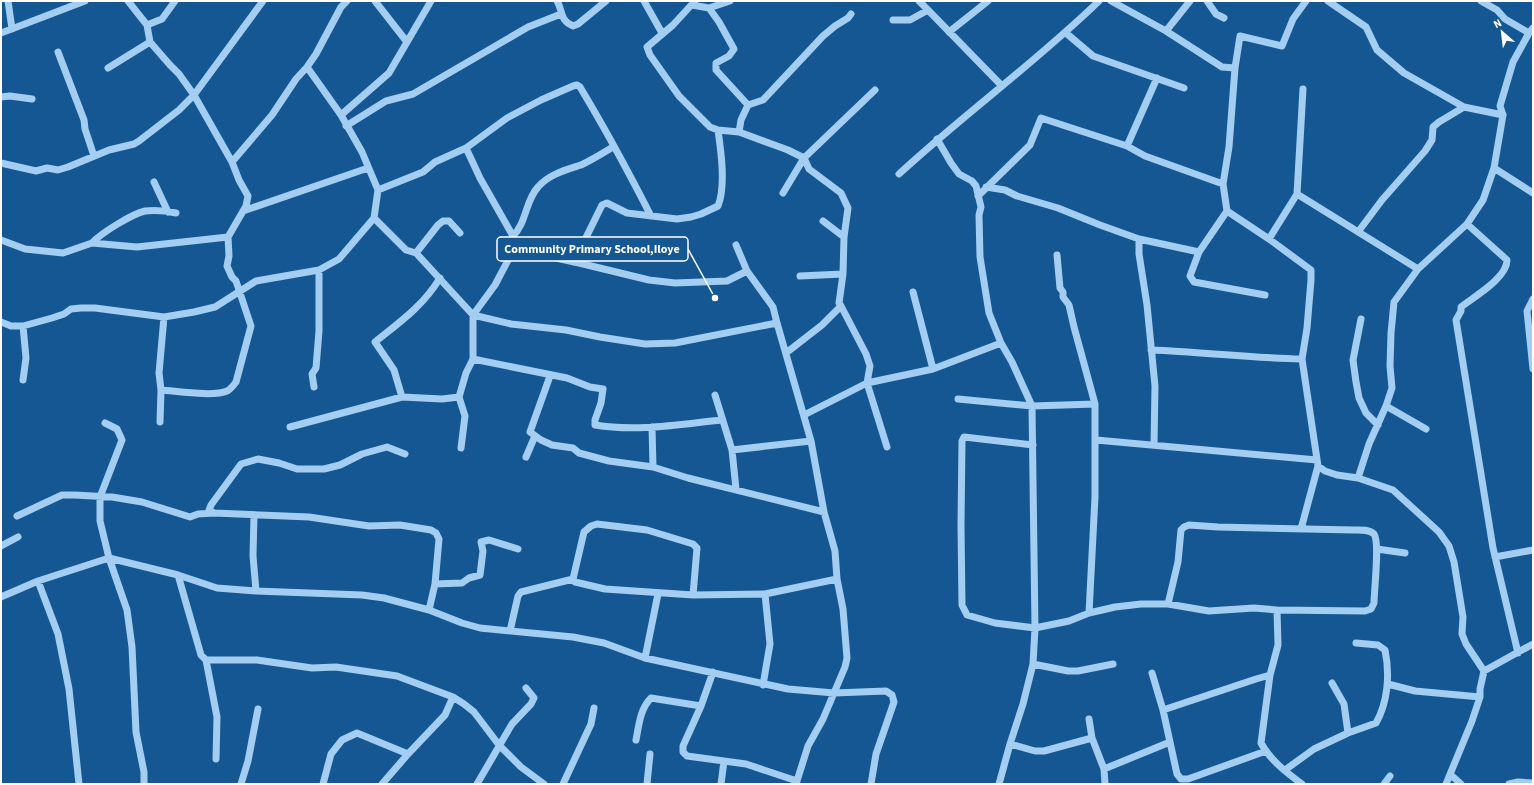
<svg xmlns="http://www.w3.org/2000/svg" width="1534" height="785" font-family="'Source Sans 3',sans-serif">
  <rect width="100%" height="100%" fill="#155792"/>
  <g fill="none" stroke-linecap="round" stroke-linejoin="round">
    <!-- minor -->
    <path stroke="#a3cdf1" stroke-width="7" d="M8,1l4,28
      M128,1l19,24 3,17 20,23 9,9 15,21 38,67 7,18 9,16 -2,10 -18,31 1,19 -2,10 5,11 4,4 15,45 -15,56c-3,4 -5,7 -9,9 -14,6 -50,0 -66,-1
      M375,1l32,41
      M557,1c6,9 2,19 16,25l5,-2 28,-23
      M644,1l18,32
      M695,1l-22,24 -26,22 3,8 29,41 31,31 8,3 21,2 49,18 16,8 5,11 32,24 7,15 -4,29 -1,37 -4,29 2,3 -19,19 -36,28
      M919,1l9,9
      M1111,1l55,30 56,36 13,1 -6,79 -6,37 4,27 42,28 42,31v10l-4,48 -5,31 16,107 7,5 12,4 21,3 35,12 46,42 10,14 5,16 9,55 -1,17 4,10 18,27 -4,18v8l-8,24 -26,63
      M1207,1l9,13 8,4
      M1328,1l38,26 11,23 27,23 60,34 39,8
      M1481,1l16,9 8,9 24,14
      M692,5l17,3 10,14 15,27 -5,7 -13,7v7l32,35
      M709,8l21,-7
      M893,20h17l18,-10 74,76
      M147,25l15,-6 13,-18
      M1166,31l24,-30
      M949,32l39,-31
      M1,33l84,-32
      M1066,33l27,23 91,32
      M58,52l26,68 1,9 9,27
      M108,68l42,-26
      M1235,68l5,-32 42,10 11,-27 13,-18
      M1,97l9,-1 22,3
      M341,115l48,-42 42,-72
      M346,126l40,-25 27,-7 115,-67 33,-13
      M739,132l2,-12 7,-15 15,-5 60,-64 12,-10 13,-8 3,-4
      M937,139l14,24 8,11 13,7 4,5 5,21 -2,8 1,42 9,56 12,30 11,19 20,44 3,222 -2,36 -10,40 -13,40 -11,40
      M1127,146l30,-68
      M232,162l40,-47 24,-36 11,-12 9,-13 25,-47 6,-6
      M1,163l35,8 11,-3 11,2 10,-3 41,-17 25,-6 5,-3 40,-31 15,-15 69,-94
      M1494,168l39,25
      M899,174c65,-60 136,-111 200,-173
      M154,182l14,30
      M986,187l19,3 12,6 41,12 42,17 39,14 60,13 28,-41
      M378,190l45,-18 12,-10 31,-14 41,-30 34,-18 32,-14 4,-1 3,2c26,43 49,86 71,129
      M783,193l21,-35 71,-68
      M1297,194l121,75
      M978,196l52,-51 11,-27 86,28 18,10 78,28
      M243,211l125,-43
      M374,218l32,32 10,3 57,62 38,9 55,6 34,7 45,7 30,-1 102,-20
      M823,221l21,16
      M1467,224l40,36c0,18 -32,36 -46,47v4l-5,9 37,228 25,105
      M1358,232l24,-32 43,-49 7,-11 1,-13 6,-5 25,-15
      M513,236c14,-14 12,-35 25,-49 11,-13 28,-17 43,-22 11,-5 22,-12 32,-18
      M1139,239v15l8,51 8,81 -1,59
      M1269,239l28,-45 6,-105
      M1,240l24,9 38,4 29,-10 45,4 91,-10
      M92,243c9,-10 40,-29 53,-32 10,-1 22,0 31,2
      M736,245l11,26 26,36 4,16 34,118 13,71 11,39 2,28 6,30 4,49 -2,9 -22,52 -15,27 -12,38
      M514,249l65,14 70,17 26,3 52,-2 20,-10
      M1199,252l-9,24 4,6 71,13
      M416,253l22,-28 5,-4h6l11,12
      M1057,255l3,33 3,4v5l6,8 5,22 21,77v93l-6,116
      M574,262l28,-57 5,-2 20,10 50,6 14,-2 10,-3 17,-8c8,-20 3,-55 0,-76
      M800,276l43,-2
      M913,292l20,77
      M1533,299l-6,12 6,58
      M841,306l25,48 4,12 -3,17 20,64
      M1361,319l-8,41 3,22 3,16 7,15 12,12
      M1,322l10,4h12l29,-8 12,-4 7,-5 10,-1h14l69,9 30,-5 21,-5 41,-26 63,-11 20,-11 35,-41 4,-28 -16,-38 -21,-37 -34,-48
      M23,326l3,32 -3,22
      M1151,350c50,2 101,8 151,9
      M473,359l94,19 23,9 13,2 -2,14 -6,17v5c42,7 86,-1 127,-5
      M550,376l-20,56 11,8 11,5 21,3 6,5 30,8 44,6 35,11 136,34
      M314,387l-2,-13 4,-6 3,-37v-61
      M715,395l17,55 4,39
      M402,397l-8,-27 -19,-28c25,-20 48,-36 65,-64
      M459,397l7,-24 7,-14v-44l22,-30 19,-36 -1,-13 -33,-58 -14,-30
      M958,399l74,7 63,-2
      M1386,406l40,23
      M804,415l63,-32 66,-14 68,-26
      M160,422l1,-32 -2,-17 5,-56
      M105,423l12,6 5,11 -22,57v24l9,37 18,52 5,37 4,85 8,40v12
      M290,427l112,-30 40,2 17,-2 6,19 -4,32
      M652,427l1,40
      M1096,440l221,20
      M1033,445l-69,-8 -2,4 -1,84 1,80 5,10 28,8 40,5 34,-7 20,-8 26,-6 26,-3h27l41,7 45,-3 23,2 88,1 6,-2 3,-6c0,-12 6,-61 0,-69 -5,-5 -15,-4 -21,-4l-135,-3 -29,-2 -5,2 -3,3 -3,32 -10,42
      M732,450l79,-9
      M526,457l9,-21
      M1358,478l11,-34 17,-38 6,-18 -2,-22 1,-33 3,-31 24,-33 49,-45 16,-24 11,-32 9,-53 -3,-9 13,-44 16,-29 4,-5
      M214,513l-5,-3 2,-5 30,-41 17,-5 21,4 18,6h27l16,-4 22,-11 25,-7 18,7
      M254,515l-1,41 3,35
      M17,516l45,-21h12l38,2 30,5 48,15 8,-3 16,-1 95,4 60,9 31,-1 31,5 5,3 3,6 -4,45 -6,26
      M1301,529l17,-63
      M1,546l17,-9
      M1377,549l28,4
      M1495,557l38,-7
      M178,575l23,80 5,5 11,57 -1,42
      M573,579l2,3 30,7 88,6 72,-1 72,-15
      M573,579l11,-47 7,-6 6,-2 50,6 46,14 4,4 -4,47
      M38,581l20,53 11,55 10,95
      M435,584l27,-1 7,-5 11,-3 3,-24 -2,-9 8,-2 29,9
      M1,597l37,-16 71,-23 69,17 39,13 39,3 106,4 22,3 45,12 33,13 18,5 93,9 31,6 41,15 143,31 46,4 52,-2 6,4 2,7 -18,52 -5,30
      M1277,610l1,35 -8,30 -9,68c9,17 26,30 41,41
      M510,631l8,-35 3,-4 52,-13
      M645,658l13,-64
      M206,660h51l55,8 24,-1 61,9 56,21 11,7 10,8 25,33 22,22 23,17
      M1033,664l35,7h10l35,-7
      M1484,671l49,-27
      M713,672l-12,34 -18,40v6l4,4 59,8 51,17
      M1152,673l11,37 14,64 4,5h7l78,-28
      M1332,683l12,21 4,29
      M1388,684l27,7 65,6
      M763,685l7,-41 -5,-50
      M1163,710l93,-31 14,-4
      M1089,719l3,19 12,31 1,15
      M636,740c3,-15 4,-31 15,-42l50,8
      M1010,744l25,7h9l48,-13
      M1104,769l66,-27
      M1285,770l29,-21 34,-16 28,-10c12,-21 14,-49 9,-73l-7,-5 -22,-2
      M1451,775l10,9
      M241,784l7,-23 10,-52
      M323,784l8,-30 11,-14 15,-7 51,21
      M382,784l26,-30 37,-39 8,-18
      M477,784l35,-60 19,-20 3,-6 -8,-10
      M563,784l28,-60 3,-16
      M647,784l3,-30
      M721,784l3,-23
      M1384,784l6,-8
      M1509,784l9,-2 15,1"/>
  </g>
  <!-- callouts -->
  <path fill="none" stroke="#fff" stroke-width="1.5" d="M715 298L688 249"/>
  <circle fill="#fff" stroke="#155792" stroke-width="1.5" cx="715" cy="298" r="4"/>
  <rect fill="#155792" stroke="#fff" stroke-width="1.5" x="497" y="237" width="191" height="24" rx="4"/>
  <g font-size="12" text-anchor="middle" font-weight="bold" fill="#fff">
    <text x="592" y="253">Community Primary School,Iloye</text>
  </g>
  <!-- border -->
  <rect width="1534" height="785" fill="none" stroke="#ffffff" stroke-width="4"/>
  <!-- north arrow -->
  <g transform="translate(1502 32) rotate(332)" stroke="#155792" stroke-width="3" paint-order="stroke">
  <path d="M0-3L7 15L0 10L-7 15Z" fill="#ffffff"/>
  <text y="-6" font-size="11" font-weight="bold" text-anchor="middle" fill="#ffffff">N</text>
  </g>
</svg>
